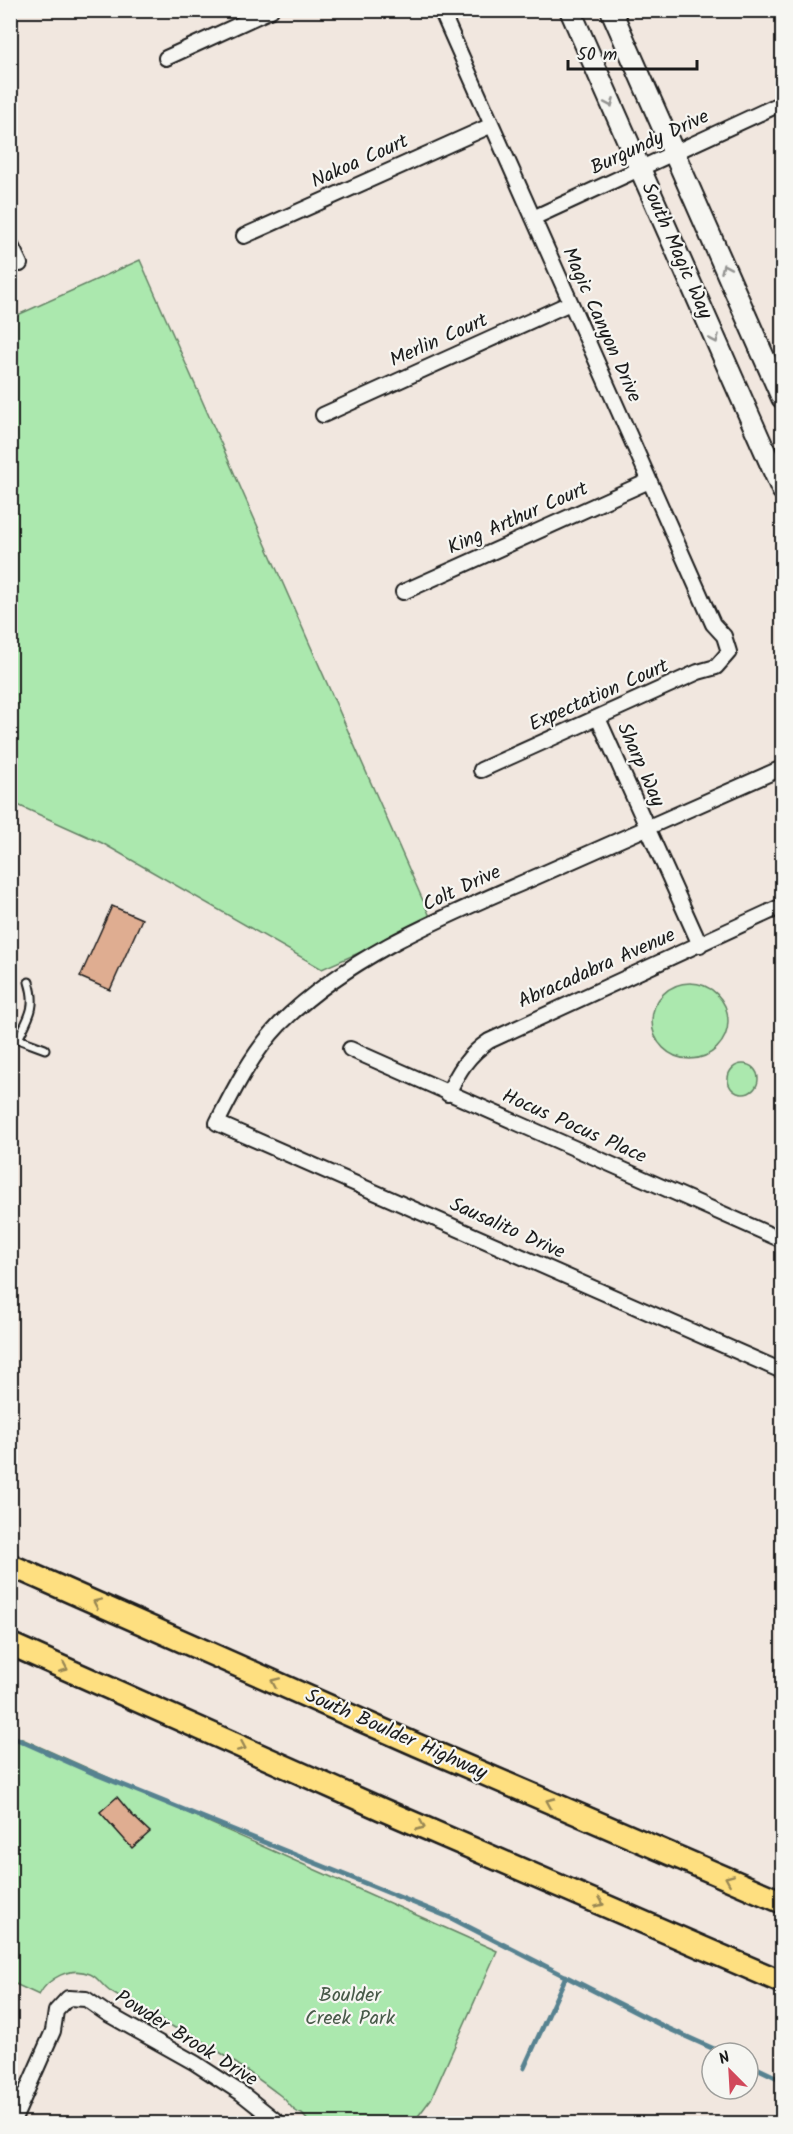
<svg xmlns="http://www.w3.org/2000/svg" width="793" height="2134" font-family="Kalam,sans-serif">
  <rect width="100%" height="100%" fill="#f1e7df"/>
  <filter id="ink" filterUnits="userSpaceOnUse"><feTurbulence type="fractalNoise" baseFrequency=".0167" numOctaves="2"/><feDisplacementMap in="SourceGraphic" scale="12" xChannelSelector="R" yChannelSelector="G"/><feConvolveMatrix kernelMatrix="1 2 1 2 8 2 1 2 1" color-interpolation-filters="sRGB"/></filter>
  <g filter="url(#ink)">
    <!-- green -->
    <path fill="#abe8ae" stroke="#648265" stroke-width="1.5" d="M140,260l292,661 -110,48 -220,-126 -91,-41v-484z
      M652 1021a38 38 0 1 1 76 0a38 38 0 1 1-76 0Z
      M728 1079a15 15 0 1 1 30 0a15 15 0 1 1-30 0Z
      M11,1734l486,217 -66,148 -18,24h-103l-8,-9c-11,-3 -12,-11 -21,-18 -31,-24 -64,-46 -98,-68h-8c-21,-13 -43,-23 -64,-36 -8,-5 -13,-15 -21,-18 -20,-8 -42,4 -51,21l-28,-13z"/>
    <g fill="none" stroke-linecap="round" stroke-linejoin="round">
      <!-- stream -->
      <path stroke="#578290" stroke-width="5" d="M10,1736l83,37 358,145 214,109 58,26
        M748,2064l34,16
        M524,2068l42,-92"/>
    </g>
    <!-- building -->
    <path fill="#dfad91" stroke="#1c1c1c" stroke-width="1.5" d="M112,906l30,13 -32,71 -30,-13z
      M117,1797l15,18 18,17 -18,16 -32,-36z"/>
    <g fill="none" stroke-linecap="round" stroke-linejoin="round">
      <defs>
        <path id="lane" d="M10,1036l35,13
          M18,1039c11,-22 19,-32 11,-57"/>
        <path id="street" d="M441,10l272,614 11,12 5,16 -13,15 -18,5 -217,98
          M166,58l105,-48
          M533,218l249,-115
          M244,236l248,-111
          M10,243l10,21
          M323,415l247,-112
          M403,592l246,-111
          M598,718l102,227
          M782,768c-81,36 -163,72 -244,108 -91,40 -186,77 -258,148 -27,28 -46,65 -63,99l565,248
          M350,1049l432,191
          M448,1094c10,-22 20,-39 41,-53l293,-135
          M12,2124l41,-93 3,-20 12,-13 18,1 20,14 89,50 46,30 39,31"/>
        <path id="secondary" d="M570,10l212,480
          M611,10l171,388"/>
        <path id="primary" d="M10,1565l407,180 365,157
          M10,1644l371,165 401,173"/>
      </defs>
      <!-- lane casing -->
      <use href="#lane" stroke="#1c1c1c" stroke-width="11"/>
      <!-- street casing -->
      <use href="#street" stroke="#1c1c1c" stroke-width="18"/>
      <!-- secondary casing -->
      <use href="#secondary" stroke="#1c1c1c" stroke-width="24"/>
      <!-- primary casing -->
      <use href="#primary" stroke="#1c1c1c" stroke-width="26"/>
      <!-- lane -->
      <use href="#lane" stroke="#f6f6f2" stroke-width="7"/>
      <!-- street -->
      <use href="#street" stroke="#f6f6f2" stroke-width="14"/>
      <!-- secondary -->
      <use href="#secondary" stroke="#f6f6f2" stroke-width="20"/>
      <!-- primary -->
      <use href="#primary" stroke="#fedf80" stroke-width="21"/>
    </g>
    <!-- one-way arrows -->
    <defs><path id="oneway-chevron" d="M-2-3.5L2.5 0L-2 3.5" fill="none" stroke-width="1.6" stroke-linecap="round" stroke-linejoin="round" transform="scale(1.5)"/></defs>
    <g stroke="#949492">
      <use href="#oneway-chevron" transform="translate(610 103) rotate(66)"/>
      <use href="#oneway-chevron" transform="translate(725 268) rotate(-114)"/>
      <use href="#oneway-chevron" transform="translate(715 339) rotate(66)"/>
    </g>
    <g stroke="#988753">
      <use href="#oneway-chevron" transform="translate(97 1603) rotate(-156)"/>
      <use href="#oneway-chevron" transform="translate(64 1668) rotate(24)"/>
      <use href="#oneway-chevron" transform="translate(275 1682) rotate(-156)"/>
      <use href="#oneway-chevron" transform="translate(242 1747) rotate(24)"/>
      <use href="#oneway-chevron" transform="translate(550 1802) rotate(-157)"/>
      <use href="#oneway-chevron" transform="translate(421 1826) rotate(23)"/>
      <use href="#oneway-chevron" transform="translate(729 1879) rotate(-157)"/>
      <use href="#oneway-chevron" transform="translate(600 1903) rotate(23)"/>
    </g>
  </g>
  <g text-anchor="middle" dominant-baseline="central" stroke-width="4.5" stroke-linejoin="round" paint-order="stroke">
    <!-- street labels -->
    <g font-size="20" fill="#1c1c1c" stroke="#f6f6f2">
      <text transform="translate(650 143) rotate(-25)">Burgundy Drive</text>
      <text transform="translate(360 162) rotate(-24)">Nakoa Court</text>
      <text transform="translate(676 251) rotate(66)">South Magic Way</text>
      <text transform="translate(601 325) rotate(66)">Magic Canyon Drive</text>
      <text transform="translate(439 341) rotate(-24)">Merlin Court</text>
      <text transform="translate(518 519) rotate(-24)">King Arthur Court</text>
      <text transform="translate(599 696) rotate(-24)">Expectation Court</text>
      <text transform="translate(640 765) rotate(66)">Sharp Way</text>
      <text transform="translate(462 889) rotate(-25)">Colt Drive</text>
      <text transform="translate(597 969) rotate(-24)">Abracadabra Avenue</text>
      <text transform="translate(574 1127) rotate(24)">Hocus Pocus Place</text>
      <text transform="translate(507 1229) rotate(24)">Sausalito Drive</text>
      <text transform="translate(396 1735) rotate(24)">South Boulder Highway</text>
      <text transform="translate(186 2039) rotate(32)">Powder Brook Drive</text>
    </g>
    <!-- park labels -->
    <g font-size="20" fill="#475948" stroke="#f6f6f2">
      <text x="350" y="1996">Boulder<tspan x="350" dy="23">Creek Park</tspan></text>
    </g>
  </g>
  <!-- margin -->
  <rect width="793" height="2134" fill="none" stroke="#f6f6f2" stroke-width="36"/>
  <rect x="18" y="18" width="757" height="2098" fill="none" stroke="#1c1c1c" stroke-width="2" filter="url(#ink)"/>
  <!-- north arrow -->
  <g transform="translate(730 2071) rotate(336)"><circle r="28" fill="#f6f6f2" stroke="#9f9f9c" stroke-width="1.5"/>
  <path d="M0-4.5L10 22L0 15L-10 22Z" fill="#d1495b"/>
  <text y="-9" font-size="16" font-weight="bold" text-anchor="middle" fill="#1c1c1c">N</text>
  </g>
  <!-- scale -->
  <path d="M568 60v9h129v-9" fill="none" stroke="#1c1c1c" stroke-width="3"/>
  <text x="577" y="60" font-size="18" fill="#1c1c1c" stroke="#f6f6f2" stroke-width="4.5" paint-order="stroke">50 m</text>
</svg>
